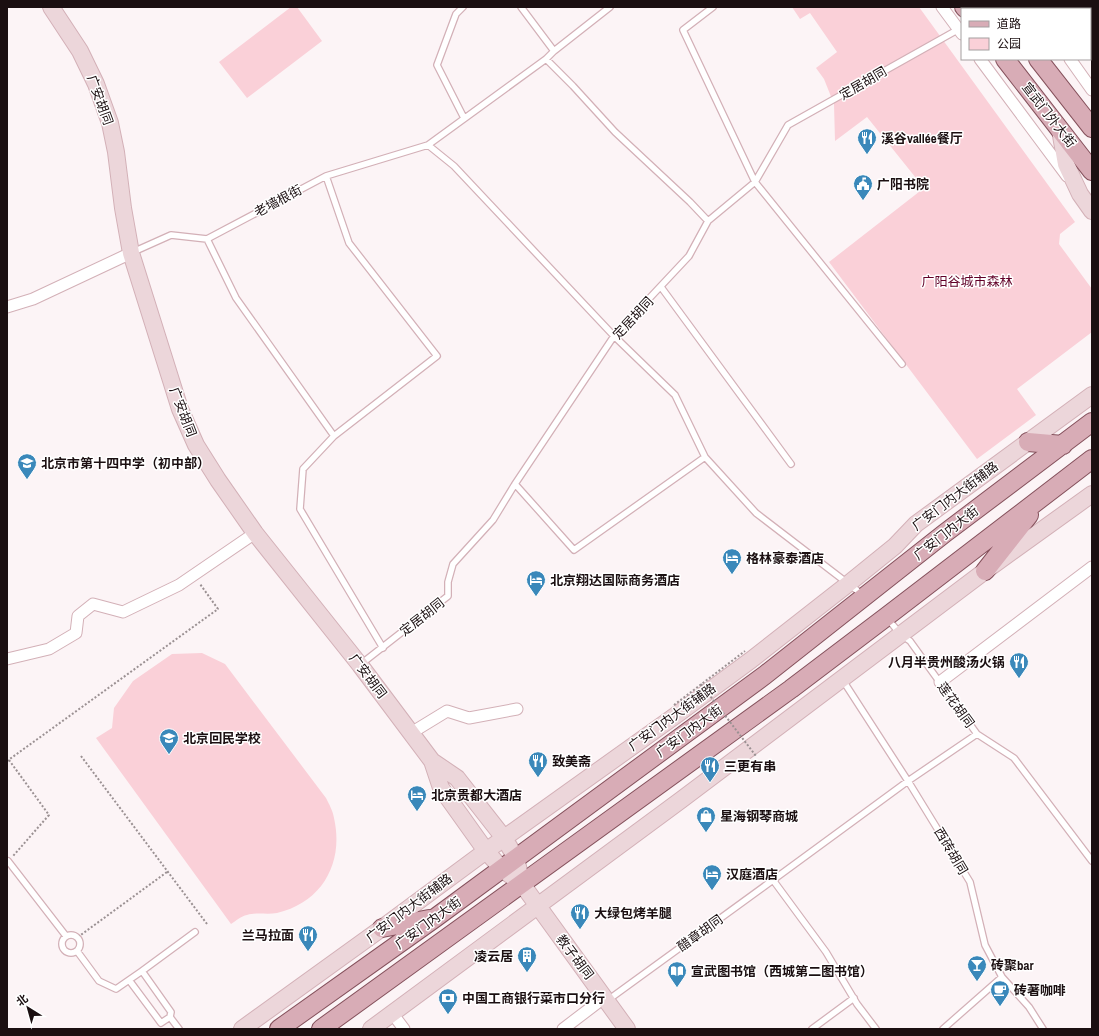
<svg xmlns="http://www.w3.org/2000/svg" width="1099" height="1036" font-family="'Archivo Narrow','Noto Sans SC',sans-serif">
  <rect width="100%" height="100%" fill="#fcf4f6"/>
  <!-- green -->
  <path fill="#fad0d8" d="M291,7h6l25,34 -75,57 -28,-36z
    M792,7h127l156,215 -15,12 -1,10 33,45v43l-75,57 19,26 -59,44 -148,-197 95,-74 -57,-71 -32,24 -1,-37 -10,-25 -8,-11 21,-16 -27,-39 -10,6z
    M202,653l23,11 101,134c3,6 7,13 8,20 10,44 -11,84 -57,95 -10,2 -21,-1 -30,2 -6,1 -11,6 -16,9l-135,-186 16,-10 2,-20 19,-27 39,-27z"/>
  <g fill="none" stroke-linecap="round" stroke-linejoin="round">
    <defs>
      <path id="lane" d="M463,7l-7,7 -19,51 27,53
        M521,7l33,44
        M610,7l-56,44 -8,8 -118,86 26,21 160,170 61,59 30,62 51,56 107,82
        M713,7l-30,23 72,152 147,182
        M546,59l27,27 42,46 75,70 18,19
        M326,176l23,67 88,113 -103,80 -31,33 -3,40 83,139
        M207,239l29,59 98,138
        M133,252l38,-17 36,4 119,-63 102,-31
        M661,287l130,177
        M515,484l59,66 131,-93
        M888,619l13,16 9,6 67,93 37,24 78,103
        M361,664l87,-68v-14l5,-18 40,-44 22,-36 99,-148 75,-80 19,-35 47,-39 33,-57 171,-96
        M842,679l66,102 62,101 15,63 17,32 27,30 14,22
        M8,861l58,75
        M62 944a9 9 0 1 1 18 0a9 9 0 1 1-18 0Z
        M77,951l22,30 17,8 13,-9
        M142,971l29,41 -1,5 -9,6 -32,-43z
        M142,971l53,-39
        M608,1000l165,-120
        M170,1017l9,12
        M812,1029l42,-31
        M876,1029l-19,-25 -31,-52 -53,-72 135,-99 69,-47
        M943,1029l59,-52"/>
      <path id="street" d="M942,7l20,27
        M1032,7l2,2
        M980,59l87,117
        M1070,59l22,31
        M7,307l26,-8 98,-46
        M7,659l42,-10 27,-16 2,-17 15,-12 30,8 56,-27 76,-52
        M940,682l152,-115
        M411,733l36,-22 22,7 48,-9
        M392,1013l12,16
        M563,1029l42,-32"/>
      <path id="secondary" d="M51,7l29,44 16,33 14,39 6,29 7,56 8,45 49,156 16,36 22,35 37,53 105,132 72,96 25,17 47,60 12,20 6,26
        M1060,130l6,34 14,30 12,17
        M432,761l9,27 45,63 16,18 20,15 105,145
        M242,1029l140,-101 104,-77 193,-138 72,-53 97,-76 47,-38 21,-22 176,-129
        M371,1029l310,-229 304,-229 107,-77"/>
      <path id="primary" d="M964,7l2,2
        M999,7l2,2
        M1005,59l87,112
        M1038,59l54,69
        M1028,442l35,3
        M985,571l44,-56
        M382,928l47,-9
        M279,1029l156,-111 330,-243 180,-142 147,-111
        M321,1029l470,-340 95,-72 206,-158"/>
    </defs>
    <!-- lane casing -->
    <use href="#lane" stroke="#d3b0b7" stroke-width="8"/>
    <!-- street casing -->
    <use href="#street" stroke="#d3b0b7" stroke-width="13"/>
    <!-- secondary casing -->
    <use href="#secondary" stroke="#d3b0b7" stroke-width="18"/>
    <!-- primary casing -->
    <use href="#primary" stroke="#85515c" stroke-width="20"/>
    <!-- path -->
    <path stroke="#9b9193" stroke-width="2" stroke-dasharray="2 2" stroke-linecap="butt" d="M81,756l126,168
      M9,760l40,55 -36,41
      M7,761l211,-152 -18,-25
      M78,937l89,-65"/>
    <!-- lane -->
    <use href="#lane" stroke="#fff" stroke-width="5.5"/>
    <!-- street -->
    <use href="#street" stroke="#fff" stroke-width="11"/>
    <!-- secondary -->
    <use href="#secondary" stroke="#ecd6da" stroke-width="16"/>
    <!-- primary -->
    <use href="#primary" stroke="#d8acb6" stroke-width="18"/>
    <!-- path-bridge -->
    <path stroke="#9b9193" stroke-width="2" stroke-dasharray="2 2" stroke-linecap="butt" d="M701,684l55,72
      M674,705l71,-54"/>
  </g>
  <!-- icons -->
  <defs>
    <symbol id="restaurant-pin" viewBox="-11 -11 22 30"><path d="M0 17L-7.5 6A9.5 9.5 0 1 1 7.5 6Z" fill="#3a88ba" stroke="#fff"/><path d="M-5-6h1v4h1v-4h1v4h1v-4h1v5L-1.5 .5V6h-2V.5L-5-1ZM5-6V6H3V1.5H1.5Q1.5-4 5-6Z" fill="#fff"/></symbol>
    <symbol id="civic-pin" viewBox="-11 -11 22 30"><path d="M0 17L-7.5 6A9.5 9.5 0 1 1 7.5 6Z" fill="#3a88ba" stroke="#fff"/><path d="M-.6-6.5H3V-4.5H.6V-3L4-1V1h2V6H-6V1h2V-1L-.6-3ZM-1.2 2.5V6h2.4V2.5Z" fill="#fff"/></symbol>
    <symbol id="school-pin" viewBox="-11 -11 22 30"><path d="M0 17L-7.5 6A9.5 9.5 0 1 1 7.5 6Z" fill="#3a88ba" stroke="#fff"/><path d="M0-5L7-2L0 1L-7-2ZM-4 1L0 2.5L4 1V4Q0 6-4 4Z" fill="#fff"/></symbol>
    <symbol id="hotel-pin" viewBox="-11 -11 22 30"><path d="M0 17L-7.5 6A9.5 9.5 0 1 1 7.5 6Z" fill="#3a88ba" stroke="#fff"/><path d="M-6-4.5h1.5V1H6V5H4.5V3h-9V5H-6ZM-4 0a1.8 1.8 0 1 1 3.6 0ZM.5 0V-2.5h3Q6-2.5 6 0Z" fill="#fff"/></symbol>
    <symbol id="shop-pin" viewBox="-11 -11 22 30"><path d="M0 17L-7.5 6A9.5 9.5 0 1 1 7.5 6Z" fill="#3a88ba" stroke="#fff"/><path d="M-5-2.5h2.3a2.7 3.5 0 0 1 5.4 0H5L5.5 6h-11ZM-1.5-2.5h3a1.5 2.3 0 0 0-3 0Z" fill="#fff"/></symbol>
    <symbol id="building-pin" viewBox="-11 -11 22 30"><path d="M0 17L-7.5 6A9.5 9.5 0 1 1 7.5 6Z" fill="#3a88ba" stroke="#fff"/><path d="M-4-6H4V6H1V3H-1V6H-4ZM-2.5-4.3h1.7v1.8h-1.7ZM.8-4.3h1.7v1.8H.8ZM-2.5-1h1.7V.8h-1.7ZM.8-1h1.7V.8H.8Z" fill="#fff"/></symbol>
    <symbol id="bar-pin" viewBox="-11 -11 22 30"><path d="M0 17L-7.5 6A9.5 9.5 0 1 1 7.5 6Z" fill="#3a88ba" stroke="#fff"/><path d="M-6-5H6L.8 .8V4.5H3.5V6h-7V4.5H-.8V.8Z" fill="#fff"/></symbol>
    <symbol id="library-pin" viewBox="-11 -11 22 30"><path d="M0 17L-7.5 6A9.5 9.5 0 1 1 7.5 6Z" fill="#3a88ba" stroke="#fff"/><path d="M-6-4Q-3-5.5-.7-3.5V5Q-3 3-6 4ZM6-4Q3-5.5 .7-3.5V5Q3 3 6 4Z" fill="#fff"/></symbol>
    <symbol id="cafe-pin" viewBox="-11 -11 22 30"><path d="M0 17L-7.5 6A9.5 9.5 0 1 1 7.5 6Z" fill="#3a88ba" stroke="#fff"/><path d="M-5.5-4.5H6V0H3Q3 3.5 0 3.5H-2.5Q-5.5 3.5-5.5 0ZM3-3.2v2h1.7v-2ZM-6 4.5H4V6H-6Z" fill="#fff"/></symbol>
    <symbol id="bank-pin" viewBox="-11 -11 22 30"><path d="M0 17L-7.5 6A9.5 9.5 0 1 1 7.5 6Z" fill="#3a88ba" stroke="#fff"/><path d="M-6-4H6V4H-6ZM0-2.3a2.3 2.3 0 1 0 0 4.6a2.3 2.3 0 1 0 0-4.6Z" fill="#fff"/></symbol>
  </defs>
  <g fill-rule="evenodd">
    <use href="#restaurant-pin" x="856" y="127" width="22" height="30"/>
    <use href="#civic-pin" x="852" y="173" width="22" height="30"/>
    <use href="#school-pin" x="16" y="452" width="22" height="30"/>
    <use href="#hotel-pin" x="721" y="547" width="22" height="30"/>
    <use href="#hotel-pin" x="525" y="569" width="22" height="30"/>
    <use href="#restaurant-pin" x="1008" y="651" width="22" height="30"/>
    <use href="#school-pin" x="158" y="727" width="22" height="30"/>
    <use href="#restaurant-pin" x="527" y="750" width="22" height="30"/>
    <use href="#restaurant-pin" x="699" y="755" width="22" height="30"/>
    <use href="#hotel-pin" x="406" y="784" width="22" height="30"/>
    <use href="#shop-pin" x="695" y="805" width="22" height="30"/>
    <use href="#hotel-pin" x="701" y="863" width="22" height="30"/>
    <use href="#restaurant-pin" x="569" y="902" width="22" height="30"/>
    <use href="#restaurant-pin" x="297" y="924" width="22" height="30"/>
    <use href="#building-pin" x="516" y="945" width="22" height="30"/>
    <use href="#bar-pin" x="966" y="954" width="22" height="30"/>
    <use href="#library-pin" x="666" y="960" width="22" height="30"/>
    <use href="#cafe-pin" x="989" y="979" width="22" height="30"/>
    <use href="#bank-pin" x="437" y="987" width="22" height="30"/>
  </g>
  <g text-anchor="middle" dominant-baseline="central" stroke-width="3" stroke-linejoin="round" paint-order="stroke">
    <!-- street labels -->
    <g font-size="13" fill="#1b0f11" stroke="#fff">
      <text transform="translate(863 83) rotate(-30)">定居胡同</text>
      <text transform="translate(100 100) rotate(70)">广安胡同</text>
      <text transform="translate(1049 115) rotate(52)">宣武门外大街</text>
      <text transform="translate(278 201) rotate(-28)">老墙根街</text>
      <text transform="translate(633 318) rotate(-47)">定居胡同</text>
      <text transform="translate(183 412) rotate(69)">广安胡同</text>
      <text transform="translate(955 496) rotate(-37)">广安门内大街辅路</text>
      <text transform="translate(946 533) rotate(-38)">广安门内大街</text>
      <text transform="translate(422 617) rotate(-38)">定居胡同</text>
      <text transform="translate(368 676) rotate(53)">广安胡同</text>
      <text transform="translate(956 705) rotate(54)">莲花胡同</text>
      <text transform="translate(672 717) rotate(-36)">广安门内大街辅路</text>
      <text transform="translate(689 731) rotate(-36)">广安门内大街</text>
      <text transform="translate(951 851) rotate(59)">西砖胡同</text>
      <text transform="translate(409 908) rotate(-37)">广安门内大街辅路</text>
      <text transform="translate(428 923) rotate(-36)">广安门内大街</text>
      <text transform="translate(700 933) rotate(-36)">醋章胡同</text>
      <text transform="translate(575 957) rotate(53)">教子胡同</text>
    </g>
    <!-- poi labels -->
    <g font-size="13" font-weight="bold" fill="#1b0f11" stroke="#fff" text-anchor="start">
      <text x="881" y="138">溪谷vallée餐厅</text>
      <text x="877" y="184">广阳书院</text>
      <text x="41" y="463">北京市第十四中学（初中部）</text>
      <text x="746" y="558">格林豪泰酒店</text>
      <text x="550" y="580">北京翔达国际商务酒店</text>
      <text x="1005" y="662" text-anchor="end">八月半贵州酸汤火锅</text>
      <text x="183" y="738">北京回民学校</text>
      <text x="552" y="761">致美斋</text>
      <text x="724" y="766">三更有串</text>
      <text x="431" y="795">北京贵都大酒店</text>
      <text x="720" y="816">星海钢琴商城</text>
      <text x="726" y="874">汉庭酒店</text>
      <text x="594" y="913">大绿包烤羊腿</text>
      <text x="294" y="935" text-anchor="end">兰马拉面</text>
      <text x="513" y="956" text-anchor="end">凌云居</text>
      <text x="991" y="965">砖聚bar</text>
      <text x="691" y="971">宣武图书馆（西城第二图书馆）</text>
      <text x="1014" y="990">砖著咖啡</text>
      <text x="462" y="998">中国工商银行菜市口分行</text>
    </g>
    <!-- park labels -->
    <g font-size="13" fill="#610028" stroke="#fff">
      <text x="967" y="281">广阳谷城市森林</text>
    </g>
  </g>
  <!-- border -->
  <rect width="1099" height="1036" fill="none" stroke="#1b0f11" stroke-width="16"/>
  <!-- legend -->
  <rect x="961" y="8" width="130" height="52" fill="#ffffff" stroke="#a49fa0"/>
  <rect x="969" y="21" width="20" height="6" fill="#d8acb6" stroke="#a49fa0"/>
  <text x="997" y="28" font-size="12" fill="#1b0f11">道路</text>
  <rect x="969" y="38" width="20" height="12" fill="#fad0d8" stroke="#a49fa0"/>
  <text x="997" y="48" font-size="12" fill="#1b0f11">公园</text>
  <!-- north arrow -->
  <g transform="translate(28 1008) rotate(323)" stroke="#ffffff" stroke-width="3" paint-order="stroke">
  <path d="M0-3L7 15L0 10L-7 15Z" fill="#1b0f11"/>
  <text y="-6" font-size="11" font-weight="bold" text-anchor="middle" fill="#1b0f11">北</text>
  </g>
</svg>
